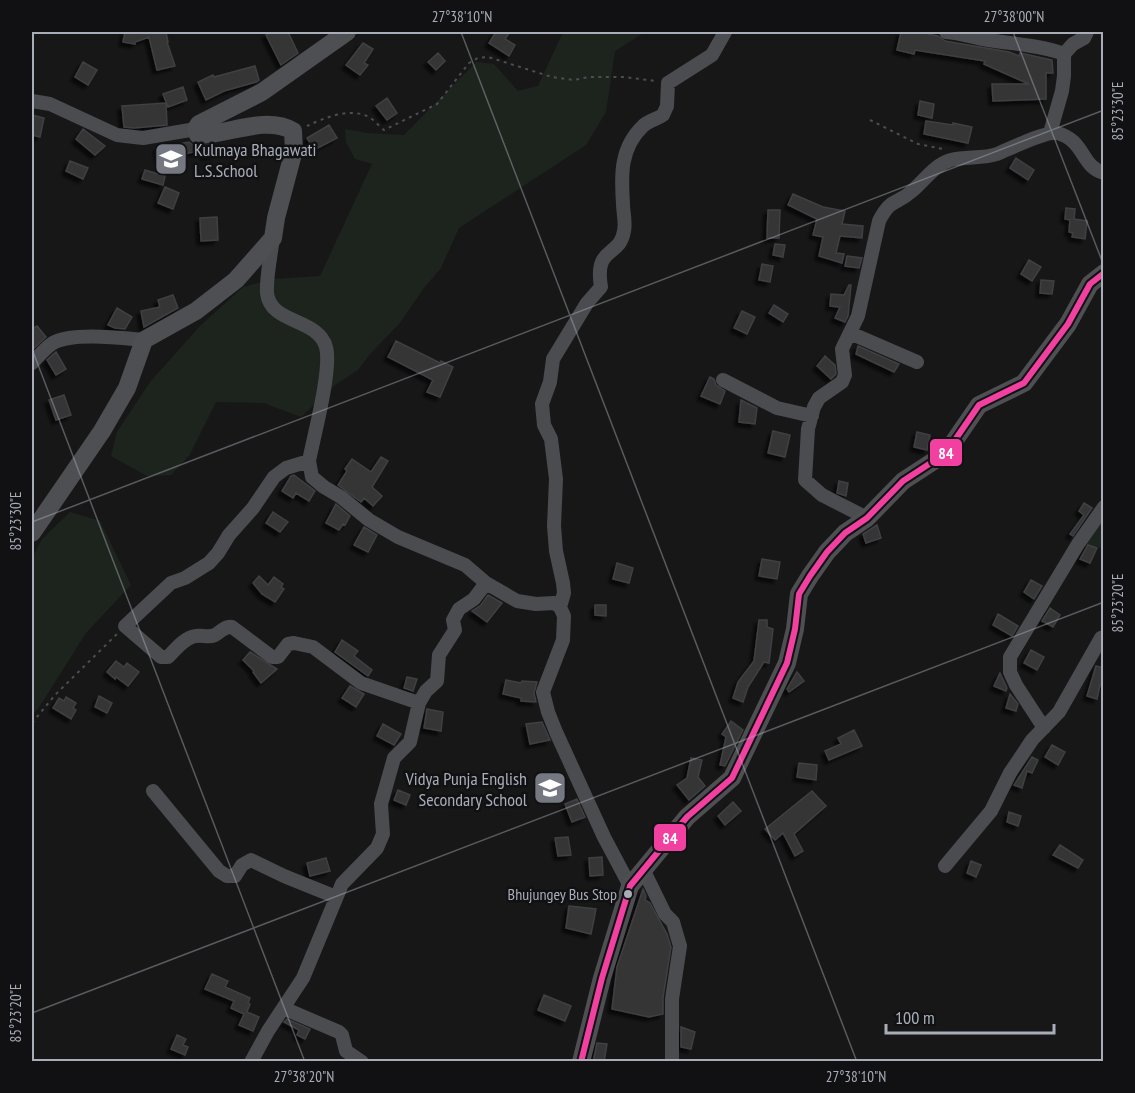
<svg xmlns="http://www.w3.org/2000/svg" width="1135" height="1093" font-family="'PT Sans Narrow',sans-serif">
  <defs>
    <filter id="shadow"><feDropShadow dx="-4" dy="4" stdDeviation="1.5" flood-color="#0009"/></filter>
  </defs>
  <rect width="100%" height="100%" fill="#171717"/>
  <!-- green -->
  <path fill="#1d241e" d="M563,32h82l-30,19 -9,61 -20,33 -127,83 -18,40 -17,20 -25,36 -28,29 -13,17 -23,15 -34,32 -37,-14 -48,-1 -27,54 -18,19 -24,1 -36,-20 6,-24 33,-50 50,-56 43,-39 30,-8 47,-3 52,-112 -17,-5 -9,-17 -1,-13 22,4 37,2 72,-73 18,2 24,27 20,-5z
    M70,512l30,9 31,64 -45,48 -48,76 -6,5v-156l10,-19z
    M1103,514v34l-25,-4z"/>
  <!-- building -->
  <path fill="#353536" stroke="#3f4043" stroke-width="1.5" filter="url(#shadow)" d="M125,32h41l2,10h-1l8,24 -18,4 -8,-33 -14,5v2l-12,-2z
    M273,32h15l10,21 -17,12 -15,-30z
    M496,32h14l-5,7 10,6 -6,11 -20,-13z
    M901,32h18l19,4 7,5 64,11 10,4 1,-3 32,7 1,13h-7v26l-53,2 -1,-17h37l-45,-20 1,-3 -70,-11 -1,4 -17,-4z
    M363,43l10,6 -9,14 4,2 -8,10 -14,-10z
    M438,53l7,8 -9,9 -8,-8z
    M83,62l14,8 -9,15 -13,-8z
    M255,66l4,14 -3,2 -32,9 -18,9 -8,-18 15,-7 1,2z
    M183,87l4,13 -19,7 -5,-13z
    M387,98l10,15 -10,7 -11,-14z
    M920,101l14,3 -2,14 -14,-3z
    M166,103l1,22 -33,3 -10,-1 -2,-21z
    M32,115l12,3 -4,19 -8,-2z
    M926,121l27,4v-2l19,4 -4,16 -44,-9z
    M329,125l8,13 -23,12 -7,-12z
    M83,129l22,17 -10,9 -19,-16z
    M189,142l5,4 18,-1 2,10 -9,1 -2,-6 -43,9 -3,-11z
    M1016,158l18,12 -6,10 -18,-12z
    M70,161l18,7 -5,11 -17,-8z
    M145,170l20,6 -2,9 -21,-6z
    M165,187l14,6 -6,16 -15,-6z
    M793,194l30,13 22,4 -3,13 21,2 -1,12 -22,-2 -4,17 8,1 -2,9 -23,-7 4,-19 -10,-2 4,-16 -29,-14z
    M1066,208l9,1 -1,10 13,2 -2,18 -13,-2 1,-4 -4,-1 1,-12 -5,-1z
    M768,210h12l-1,28h-12z
    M217,217l1,23 -17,1 -1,-23z
    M775,244l10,1 -2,12 -10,-2z
    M847,256l15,2 -3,10 -14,-2z
    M1029,260l12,7 -9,14 -11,-7z
    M762,264l11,2 -3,16 -11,-2z
    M1041,280l13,1 -2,13 -12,-1z
    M849,285h2l-3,31 -3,6 -10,-4 5,-11 -10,-1 1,-12 13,1z
    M173,295l5,13 -34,19 -3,-16 19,-4 -2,-7z
    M774,305l14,9 -5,8 -14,-9z
    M117,308l15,9 -7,12 -10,-1 -7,-3z
    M742,311l13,6 -8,17 -13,-6z
    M37,326l9,11 -14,13v-21z
    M396,341l44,22 1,-2 12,6 -13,30 -13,-5 6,-12 -45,-23z
    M858,346l41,18 -5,8 -38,-18z
    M56,352l10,17 -10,6 -9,-15z
    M825,356l10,9 1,9 -5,5 -14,-13z
    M710,377l4,2 2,6 9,6 -5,13 -19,-8z
    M64,395l7,20 -15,5 -7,-20z
    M741,400l16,8 -2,16 -16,-2z
    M773,431l17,4 -5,22 -17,-4z
    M917,432l13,3 -3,15 -13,-3z
    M381,457l7,4 -16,26 10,9 -9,10 -9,-8 -3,4 -23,-17 9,-14 -2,-2 7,-10 19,13z
    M294,475l21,16 -6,10 -13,-8 -3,5 -11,-7 9,-15z
    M839,481l9,2 -2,13 -9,-3z
    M1084,503l8,5 -19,28 -3,-2 14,-19 -5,-4z
    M336,504l14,12 -5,9 -2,-1 -4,6 -13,-7z
    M273,512l15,10 -8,10 -14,-9z
    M877,525l4,13 -15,5 -3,-9z
    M364,527l13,8 -9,17 -14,-7z
    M1088,545l9,3 -7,15 -10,-4z
    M762,559l18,3 -3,17 -18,-3z
    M617,563l16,5 -4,15 -16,-4z
    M259,576l9,9 6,-8 9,7 -2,3 3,2 -9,13 -13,-8 -9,-11z
    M1031,580l11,6 -8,13 -10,-7z
    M488,595l14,8 -15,19 -15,-11 9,-6z
    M595,605h11v11l-11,-1z
    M1050,608l10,7 -7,12 -11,-6z
    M998,614l20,12 -6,10 -19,-11z
    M759,620h8v7l6,2 -4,34 -5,-1 -16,25 -5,15 -10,-4 5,-16 16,-21z
    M342,640l16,11 -4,5 18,14 -4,6 -33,-24z
    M1031,650l13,7 -7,13 -13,-7z
    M250,652l27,17 -16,14 -8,-11 1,-1 -11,-11z
    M116,661l8,6 3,-4 12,9 -11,14 -12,-9 -1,2 -8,-7z
    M1096,666l8,2v18l-4,-1 -3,14 -10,-3z
    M797,672l7,9 -15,11 -2,-3z
    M1000,673l7,15 -1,3 -12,-5z
    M407,677l10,2 -4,12 -9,-3z
    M506,680l15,3 1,-2 15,1 -3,11 2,9 -15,-1v-3l-18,-4z
    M350,686l14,8 -8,13 -14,-9z
    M1010,694l8,10 -2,7 -10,-3z
    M99,696l13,7 -5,10 -12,-6z
    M66,697l10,6 -3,5 3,2 -5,9 -18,-11 6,-10 5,3z
    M427,709l16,3 -2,19 -17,-3z
    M731,721l12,9 -18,36 -5,-1 6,-28 -4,-3z
    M542,722l8,18 -20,4 -4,-20z
    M383,724l18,10 -7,11 -17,-9z
    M854,730l8,16 -33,14 -4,-9 16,-7 -3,-6z
    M1052,745l13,7 -7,13 -13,-8z
    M1032,757l6,3 -6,13 -5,-2 -5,17 -8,-3z
    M691,758l11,2 -4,17 7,9 -16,14 -12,-15 10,-7z
    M799,763l18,2 -1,15 -19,-3z
    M398,790l12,5 -4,10 -12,-5z
    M812,791l14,15 -32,28 9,17 -8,5 -12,-23 -8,7 -10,-11z
    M577,799l8,18 -13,5 -7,-18z
    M733,802l8,9 -16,14 -7,-9z
    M1009,812l12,4 -3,10 -11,-4z
    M568,837l3,18 -13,1 -3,-18z
    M1060,845l23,15 -5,8 -25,-13z
    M602,857l1,18 -13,1 -1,-18z
    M326,858l4,13 -20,5 -3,-13z
    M971,861l10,4 -5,12 -9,-4z
    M643,889l3,7 -1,4 5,3 17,31 4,13 -8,51v16l-14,3 -37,-8 5,-42z
    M569,906l27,3 -5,25 -25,-6z
    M212,974l16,7 -3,6 25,11 -2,5 2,1 -3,8 12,5 -6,14 -14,-6 5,-11 -13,-6 3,-7 -29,-12z
    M544,995l27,11 -6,15 -27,-11z
    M287,1019l23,10 -5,10 -8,-4 2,-5 -15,-8z
    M681,1027l14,5 -4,17 -10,-2z
    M177,1035l9,4 -3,6 5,2 -3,8 -14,-6z
    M597,1043l10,1 -3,18h-11z"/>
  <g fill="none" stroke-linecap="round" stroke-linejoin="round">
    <!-- path -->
    <path stroke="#4d4e52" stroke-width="2" stroke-dasharray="3 4.5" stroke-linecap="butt" d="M870,120l48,24 25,5
      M307,126c17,-8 43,-19 62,-9 5,3 10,9 15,13l53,-26 32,-41 9,-5 10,-1 64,20 22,3 15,-3h35l32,4
      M32,723l23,-28 62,-61"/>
    <!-- minor -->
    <path stroke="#4b4c50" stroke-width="14" d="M946,32c16,1 27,6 42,8 25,4 52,5 76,14
      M32,101l18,3 67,31 26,3 53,-9
      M1050,133l12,-42 2,-15v-22l9,-10 11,-6 3,-6
      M850,333l67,29
      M32,363c6,-6 13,-15 21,-20 20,-11 68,-5 91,-3
      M723,380l54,28 35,8
      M309,461l-23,7 -12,9 -21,31 -24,27 -11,18 -9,10 -24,15 -14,5 -46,43 36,31h7c7,-7 17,-20 28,-21 7,-1 12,2 19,-1 7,-4 9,-9 17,-8l40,30h6l10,-13 6,-1 19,4 48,36 58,20
      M867,518l-45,-23 -17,-15 3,-51 6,-22 5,-9 23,-16 3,-7 -3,-26 16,-33 21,-95c12,-24 18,-16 33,-30 13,-11 22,-26 39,-31 15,-4 32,-1 46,-6 12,-5 49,-23 60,-21 28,7 24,34 47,40
      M486,583l31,18 19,3 18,-1 6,4 4,9 -1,24 -20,52 5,20 8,20 48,105 26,49
      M560,607l4,-14 -1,-10 -7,-32 -2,-25 2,-47 -5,-40 -7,-14 -2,-21 8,-22 3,-23 34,-56 14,-16c-7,-42 19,-29 23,-56 2,-8 -1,-19 -1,-27 -2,-29 -3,-56 20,-78 5,-5 14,-7 20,-11l4,-9 1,-23 44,-28 13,-23
      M1044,728l-28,-43 -6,-13v-15l68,-113 26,-37
      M153,791l66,80 8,5h8l7,-11 9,-5 33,16 52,21
      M945,866l46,-55 19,-38 22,-33 27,-28 42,-74 3,-1
      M643,869l22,45 8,8 7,24 -8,53v63
      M283,1008l56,24 3,3 4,16 16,11
      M251,1062l17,-31 35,-53 39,-94 35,-36 6,-14 -2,-30 13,-46 16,-16 9,-39 7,-12 11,-10 2,-26 16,-25 -2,-10 6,-11 15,-10 12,-16 -21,-18 -67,-28 -29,-17 -28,-23 -17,-10 -12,-10 -3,-16c5,-26 23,-92 17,-114 -8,-29 -56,-23 -59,-54 -1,-16 4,-39 6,-55"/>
    <!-- major -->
    <path stroke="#4d4f52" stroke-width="18" d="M32,533l70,-102 25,-43 17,-48 52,-29 40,-31 37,-42 3,-20 18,-68 -1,-19c-28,-16 -65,4 -95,4l-2,-6 3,-5 63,-32 85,-60
      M581,1062l21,-84 28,-92 57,-69 45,-39 55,-115 8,-34 4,-35 11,-18 17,-24 18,-19 22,-15 36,-37 43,-28 33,-48 45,-22 44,-59 22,-40 14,-11"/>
    <defs>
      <path id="bus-1" d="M581,1062l21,-84 28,-92 57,-69 45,-39 55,-115 8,-34 4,-35 11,-18 17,-24 18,-19 22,-15 36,-37 43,-28 33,-48 45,-22 44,-59 22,-40 14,-11"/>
    </defs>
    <!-- bus-1 casing -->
    <use href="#bus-1" stroke="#111113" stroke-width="10"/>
    <!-- bus-1 -->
    <use href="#bus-1" stroke="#f240a1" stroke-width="6"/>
  </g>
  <!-- ticks -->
  <path fill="none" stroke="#a8adb8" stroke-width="1.5" stroke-opacity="0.45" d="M461,32l396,1030M1013,32l91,234M32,349l273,713M32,522l1072,-412M32,1013l1072,-411"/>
  <!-- icons -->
  <defs>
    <symbol id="school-square" viewBox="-11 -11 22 22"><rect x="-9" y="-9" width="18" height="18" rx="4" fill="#757880" stroke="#111113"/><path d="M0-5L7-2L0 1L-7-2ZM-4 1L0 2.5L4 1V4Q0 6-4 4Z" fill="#fff"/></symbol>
  </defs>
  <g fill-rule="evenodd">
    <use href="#school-square" x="152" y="140" width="38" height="38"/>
    <use href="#school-square" x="531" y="769" width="38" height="38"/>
  </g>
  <!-- markers -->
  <circle fill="#a8adb8" stroke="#111113" stroke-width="2" cx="628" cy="894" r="5"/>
  <g text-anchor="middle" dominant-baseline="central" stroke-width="5" stroke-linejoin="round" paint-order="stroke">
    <!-- bus labels -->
    <g font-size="16" fill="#a8adb8" stroke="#111113" text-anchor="end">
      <text x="617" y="894">Bhujungey Bus Stop</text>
    </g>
    <!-- poi labels -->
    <g font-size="18" fill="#a8adb8" stroke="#111113" text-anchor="start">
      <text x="194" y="149">Kulmaya Bhagawati<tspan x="194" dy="21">L.S.School</tspan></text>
      <text x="527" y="778" text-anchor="end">Vidya Punja English<tspan x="527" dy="21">Secondary School</tspan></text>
    </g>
  </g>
  <g stroke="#111113" stroke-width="2">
    <rect x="929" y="438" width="34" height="29" rx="6" fill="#f240a1"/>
    <rect x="653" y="823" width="34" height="29" rx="6" fill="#f240a1"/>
  </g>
  <g font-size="16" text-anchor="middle" font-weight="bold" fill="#fff">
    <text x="946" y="459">84</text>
    <text x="670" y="844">84</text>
  </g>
  <!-- border -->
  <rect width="1135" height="1093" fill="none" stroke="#111113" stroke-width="66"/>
  <!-- scale -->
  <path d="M886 1024v9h168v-9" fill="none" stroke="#a8adb8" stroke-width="3"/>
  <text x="895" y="1024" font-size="18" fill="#a8adb8" stroke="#111113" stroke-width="4.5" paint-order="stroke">100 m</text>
  <rect x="33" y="33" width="1069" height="1027" fill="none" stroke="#a8adb8" stroke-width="2"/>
  <g font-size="15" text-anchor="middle" fill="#a8adb8">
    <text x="462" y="22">27°38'10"N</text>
    <text x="1014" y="22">27°38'00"N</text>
    <text transform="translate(1118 111) rotate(-90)" y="5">85°23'30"E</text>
    <text transform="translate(16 521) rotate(-90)" y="5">85°23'30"E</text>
    <text transform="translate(1118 603) rotate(-90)" y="5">85°23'20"E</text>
    <text transform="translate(16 1013) rotate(-90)" y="5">85°23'20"E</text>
    <text x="304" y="1082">27°38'20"N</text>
    <text x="856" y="1082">27°38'10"N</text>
  </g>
</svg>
